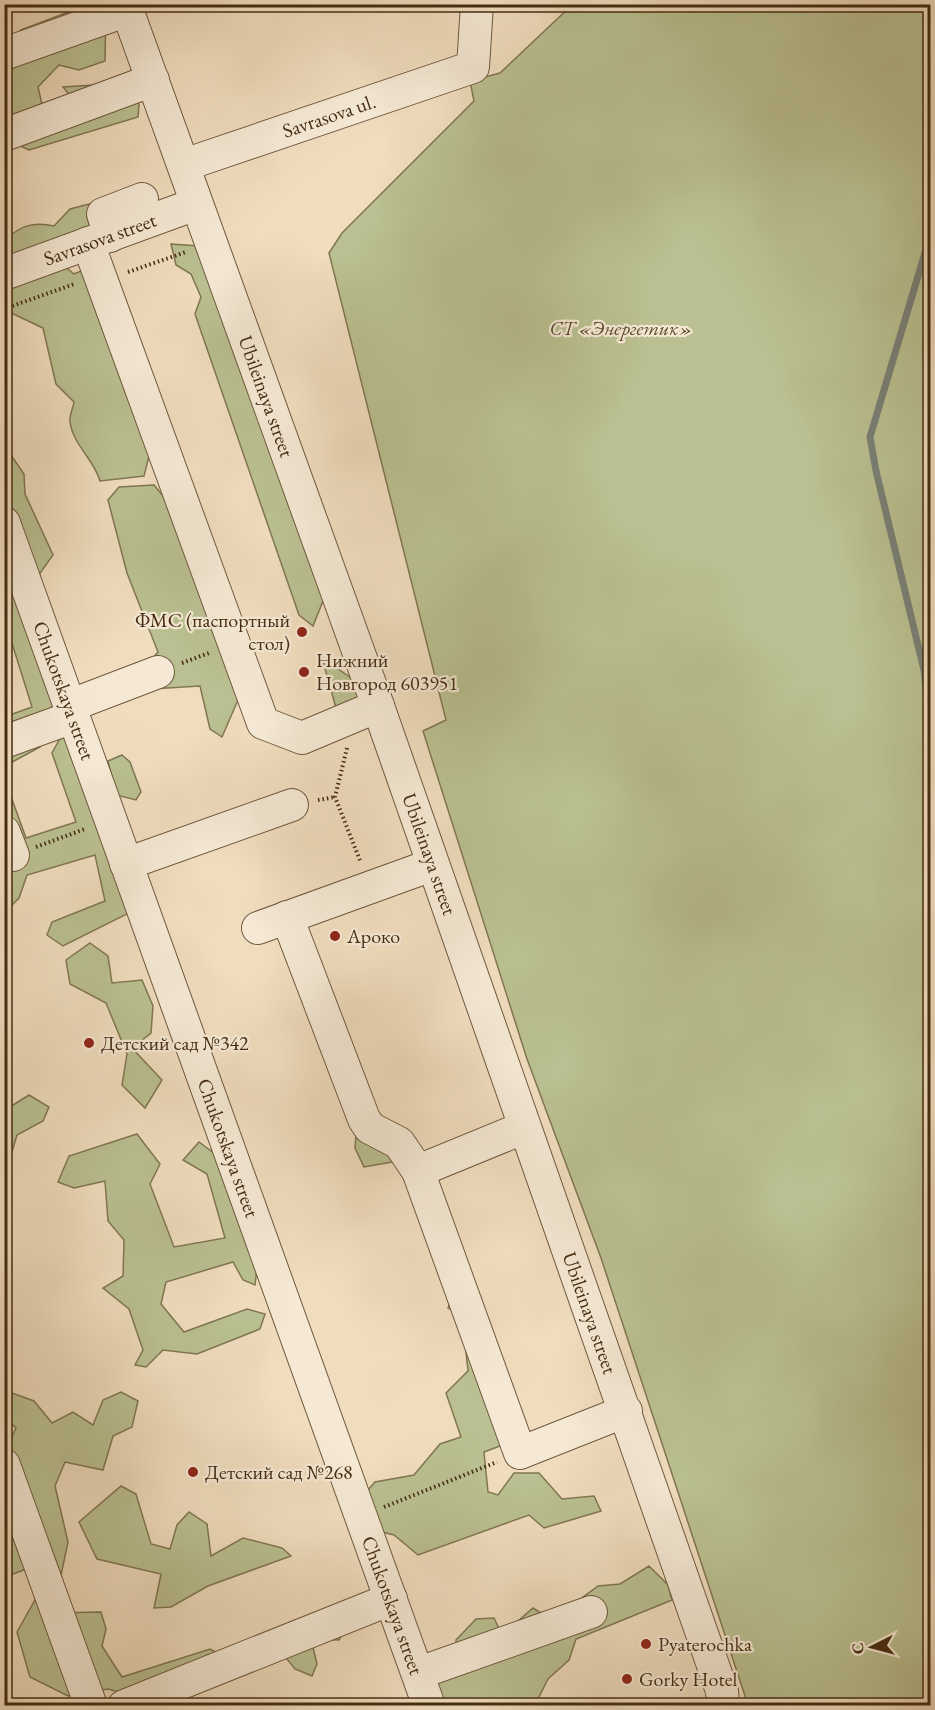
<svg xmlns="http://www.w3.org/2000/svg" width="935" height="1710" font-family="'EB Garamond',serif">
  <rect width="100%" height="100%" fill="#f0ddbe"/>
  <filter id="stains"><feTurbulence type="fractalNoise" baseFrequency=".00333" numOctaves="4"/><feColorMatrix values="0 0 0 0 .2 0 0 0 0 .09 0 0 0 0 .02 0 0 0 .5 -.17"/></filter>
  <radialGradient id="worn" r=".72"><stop offset=".6" stop-color="#630" stop-opacity="0"/><stop offset="1" stop-color="#630" stop-opacity=".3"/></radialGradient>
  <!-- green -->
  <path fill="#bac091" stroke="#807652" stroke-width="1.5" d="M87,5h9l10,4 -1,52 -26,9 -20,-5 -21,22 5,22 31,-8 -11,-14 47,-3 29,20 -1,13 -109,33 -13,-6 19,-17 -26,-11 -4,-10v-62l16,-14z
    M572,5h358v1700h-182l-147,-447 -74,-199 -104,-328 23,-11 -117,-467 13,-20 132,-132 -4,-20 30,-8z
    M93,203l16,5 -52,52 17,14 24,-10 54,180 -8,32 -44,5c-6,-22 -28,-37 -30,-60 -1,-5 3,-13 4,-19l-18,-18 -13,-56 -38,-18v-70c15,-14 28,-19 49,-14l16,-17z
    M171,244l28,2 128,345 -14,35 -14,-11 -104,-301 6,-17 -10,-23 -15,-9z
    M4,445l20,29 1,20 28,61 -15,21 -33,-48z
    M154,485l27,33 60,175 -19,44 -12,-8 -10,-43 -49,3 -10,-17 17,-20 -31,-79 -19,-73 11,-13z
    M5,567l50,131 -15,49 -35,19 -1,-49 28,-10 -27,-86z
    M322,658l38,26v43l-24,-19z
    M64,731l65,182 -66,33 -16,-11 5,-13 53,-21 -10,-46 -68,20 -8,23 -14,14 -1,-135 22,61 50,-16 -24,-69z
    M122,755l8,7 11,30 -5,8 -20,-5 -8,-34z
    M90,943l18,13 4,27 30,-3 11,26 -2,27 -19,15 30,32 -17,28 -23,-23 5,-31 -21,-51 -36,-19 -4,-24z
    M29,1095l20,12 -6,14 -26,14 -7,23 -5,1v-49z
    M357,1123l41,38 -34,6 -9,-19z
    M137,1134l23,30 -10,20 24,63 51,-9 -18,-64 -24,-14 16,-18 20,15 38,111 -2,17 -12,-5 -10,-18 -67,20 -5,22 23,28 63,-23 18,5 -5,15 -63,25 -34,-4 -17,17 -11,-2 8,-15 -14,-41 -26,-21 20,-12 1,-36 -16,-19 -3,-40 -31,7 -16,-6 11,-26z
    M445,1258l16,12 9,32 20,26 13,35 -20,21 3,10 23,12 -1,37 -24,9 4,40 10,3 16,-22h25l23,26 32,-3 7,15 -57,17 -15,-13 -111,40 -24,-20 -23,-6 -11,-30 15,-17 39,-7 26,-31 21,-7 -15,-44 22,-22 -6,-56 -14,-7 6,-17 -15,-20z
    M4,1367l8,26 22,8 18,22 21,-11 20,13 10,-25 18,-8 17,9 -6,26 -19,9 -10,34 -38,-8 -10,24 13,56 -15,71 48,-1 5,17 -4,17 20,31 88,-28 15,8 -92,39 -25,-7 -40,7 -38,-19 -13,-45 24,-43 -12,-21 -24,9v-131l2,1 9,-19 -11,-10z
    M121,1486l15,8 15,50 19,5 7,-24 12,-13 18,12 4,32 32,-18 39,10 9,8 -83,30 -37,21 -17,1 7,-34 -64,-15 -18,-37z
    M649,1566l19,19 4,15 -96,39 -7,21 -21,19 -13,26h-114l-4,-5 42,-33 -3,-27 20,-21 18,-1 8,17 31,-27 19,12 46,-34 22,-2z
    M328,1609l22,12 -11,19 -28,-1 6,25 -5,12 -17,-7 -9,-11 19,-41z"/>
  <g fill="none" stroke-linecap="round" stroke-linejoin="round">
    <!-- stream -->
    <path stroke="#7a8178" stroke-width="7" d="M930,236l-60,201 6,34 48,199 6,50"/>
    <defs>
      <g id="minor">
        <path id="s1" d="M125,4l253,702 344,985 1,15"/>
        <path d="M4,54l124,-44"/>
        <path d="M4,135l149,-55"/>
        <path id="s2" d="M184,165l289,-98 4,-63"/>
        <path d="M110,236l-7,-22 39,-15"/>
        <path d="M88,243l175,480 39,15 76,-32"/>
        <path id="s3" d="M4,274l192,-70"/>
        <path id="s4" d="M4,523l425,1183"/>
        <path d="M69,706l89,-34"/>
        <path d="M4,742l69,-25"/>
        <path d="M4,832l9,23"/>
        <path d="M126,864l166,-59"/>
        <path d="M287,917l77,202 6,9 29,15 19,28"/>
        <path d="M258,928l174,-63"/>
        <path d="M523,1128l-105,43 102,282 106,-42"/>
        <path d="M4,1465l87,241"/>
        <path d="M419,1673l172,-61"/>
        <path d="M124,1706l267,-107"/>
      </g>
    </defs>
    <!-- minor casing -->
    <use href="#minor" stroke="#70583d" stroke-width="34"/>
    <!-- path -->
    <path stroke="#452c12" stroke-width="4" stroke-dasharray="1.5 3" stroke-linecap="butt" d="M128,272l58,-20
      M4,309l70,-25
      M182,663l27,-10
      M347,748l-12,49 26,66
      M318,800l17,-3
      M36,847l49,-18
      M384,1507l113,-45"/>
    <!-- minor -->
    <use href="#minor" stroke="#f5e9d5" stroke-width="32"/>
  </g>
  <!-- markers -->
  <g fill="#8f2418" stroke="#f5e9d5" stroke-width="2">
    <circle cx="302" cy="632" r="6"/>
    <circle cx="304" cy="672" r="6"/>
    <circle cx="335" cy="936" r="6"/>
    <circle cx="89" cy="1043" r="6"/>
    <circle cx="193" cy="1472" r="6"/>
    <circle cx="646" cy="1644" r="6"/>
    <circle cx="627" cy="1679" r="6"/>
  </g>
  <g text-anchor="middle" dominant-baseline="central" stroke-width="4.5" stroke-linejoin="round" paint-order="stroke">
    <!-- street labels -->
    <g font-size="20" fill="#452c12" stroke="#f5e9d5">
      <text stroke="none"><textPath href="#s2" startOffset="153">Savrasova ul.</textPath></text>
      <text stroke="none"><textPath href="#s3" startOffset="102">Savrasova street</textPath></text>
      <text stroke="none"><textPath href="#s1" startOffset="417">Ubileinaya street</textPath></text>
      <text stroke="none"><textPath href="#s4" startOffset="178">Chukotskaya street</textPath></text>
      <text stroke="none"><textPath href="#s1" startOffset="903">Ubileinaya street</textPath></text>
      <text stroke="none"><textPath href="#s4" startOffset="664">Chukotskaya street</textPath></text>
      <text stroke="none"><textPath href="#s1" startOffset="1389">Ubileinaya street</textPath></text>
      <text stroke="none"><textPath href="#s4" startOffset="1150">Chukotskaya street</textPath></text>
    </g>
    <!-- park labels -->
    <g font-size="20" font-style="italic" fill="#5c4a2b" stroke="#f5e9d5">
      <text x="621" y="328">СТ «Энергетик»</text>
    </g>
    <!-- poi labels -->
    <g font-size="20" fill="#452c12" stroke="#f5e9d5" text-anchor="start">
      <text x="290" y="620" text-anchor="end">ФМС (паспортный<tspan x="290" dy="23">стол)</tspan></text>
      <text x="316" y="660">Нижний<tspan x="316" dy="23">Новгород 603951</tspan></text>
      <text x="347" y="936">Ароко</text>
      <text x="101" y="1043">Детский сад №342</text>
      <text x="205" y="1472">Детский сад №268</text>
      <text x="658" y="1644">Pyaterochka</text>
      <text x="639" y="1679">Gorky Hotel</text>
    </g>
  </g>
  <!-- margin -->
  <rect width="935" height="1710" fill="none" stroke="#f0ddbe" stroke-width="24"/>
  <rect x="6" y="6" width="923" height="1698" fill="none" stroke="#452c12" stroke-width="3"/>
  <rect x="12" y="12" width="911" height="1686" fill="none" stroke="#452c12" stroke-width="1.5"/>
  <!-- north arrow -->
  <g transform="translate(872 1647) rotate(264)" stroke="#f5e9d5" stroke-width="4.5" paint-order="stroke">
  <path d="M0-4.5L10 22L0 15L-10 22Z" fill="#452c12"/>
  <text y="-9" font-size="16" font-weight="bold" text-anchor="middle" fill="#452c12">С</text>
  </g>
  <rect width="100%" height="100%" filter="url(#stains)"/>
  <rect width="100%" height="100%" fill="url(#worn)"/>
</svg>
